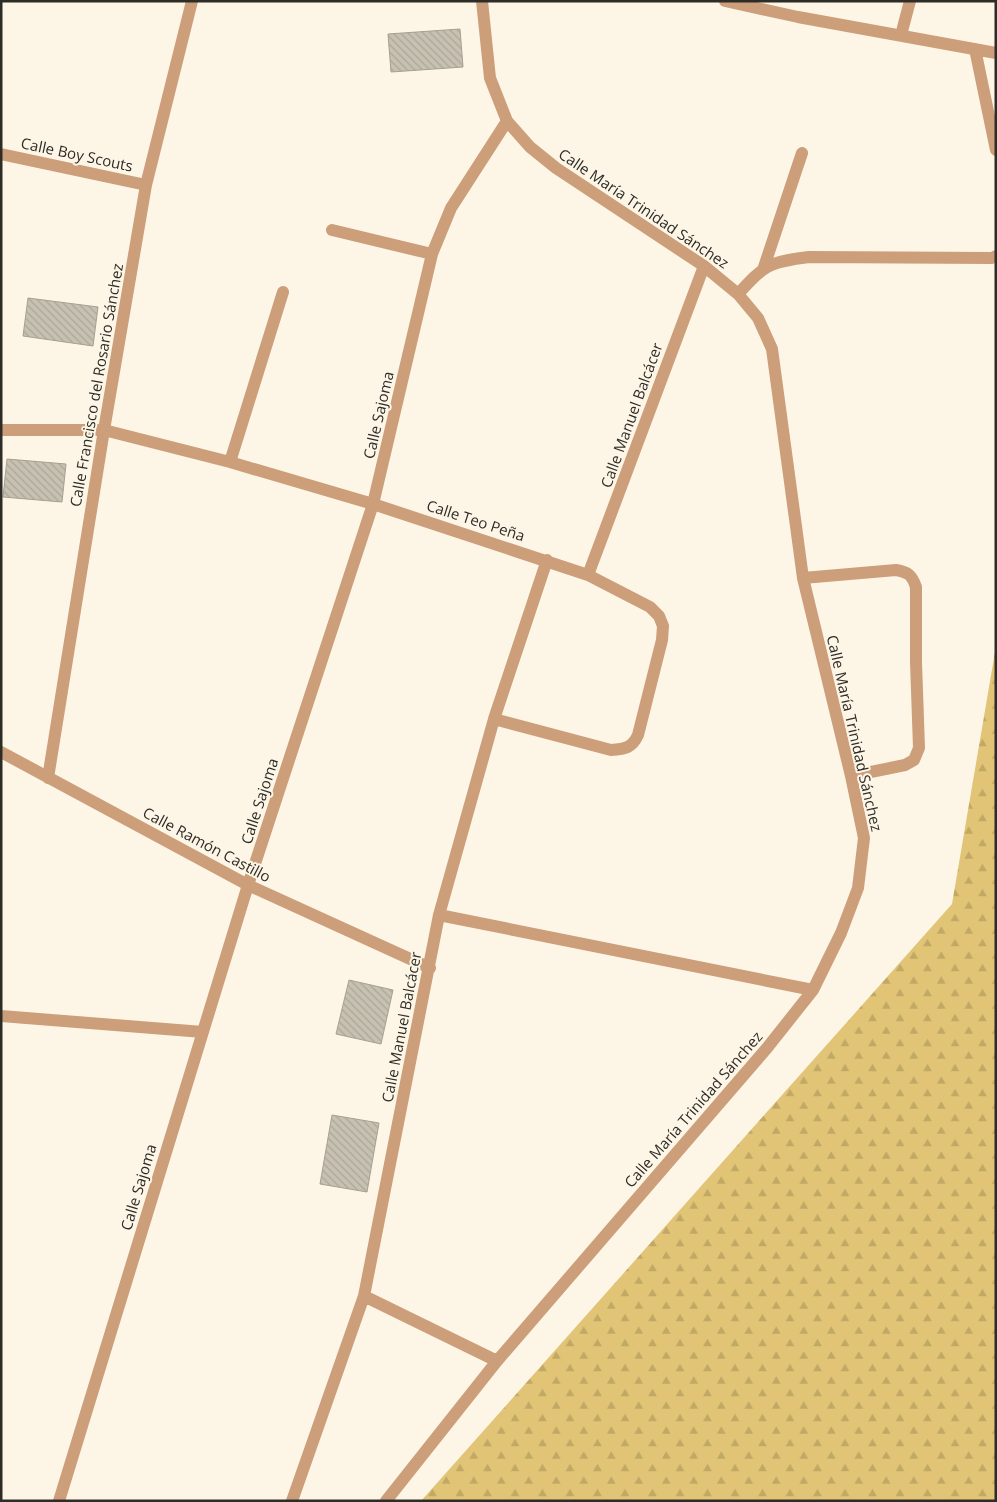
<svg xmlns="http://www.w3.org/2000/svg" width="997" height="1502" font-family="'Open Sans',sans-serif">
  <defs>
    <pattern id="forest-firs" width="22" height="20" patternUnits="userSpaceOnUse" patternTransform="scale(1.25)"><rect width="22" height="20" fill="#e1c475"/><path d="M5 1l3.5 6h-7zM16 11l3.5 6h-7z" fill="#c1a965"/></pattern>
    <pattern id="building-back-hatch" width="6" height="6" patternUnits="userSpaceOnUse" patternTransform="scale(1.25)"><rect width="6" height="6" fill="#c7c1b2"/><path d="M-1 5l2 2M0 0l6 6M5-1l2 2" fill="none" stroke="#aba699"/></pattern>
  </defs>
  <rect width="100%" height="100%" fill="#fdf6e7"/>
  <!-- forest -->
  <path fill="url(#forest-firs)" d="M996,646v855h-575l531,-597z"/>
  <!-- building -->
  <path fill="url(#building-back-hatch)" stroke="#a6a092" d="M460,29l3,38 -72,5 -3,-38z
    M28,298l70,9 -5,39 -70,-10z
    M7,459l59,5 -4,38 -59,-5z
    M349,980l44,10 -12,54 -45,-10z
    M332,1115l47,8 -12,69 -47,-8z"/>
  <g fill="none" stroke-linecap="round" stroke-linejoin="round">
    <!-- minor -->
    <path stroke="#cc9f7a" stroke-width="12" d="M725,1l73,16 198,36
      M901,35l9,-34
      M975,49l21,101
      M1,154l145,31
      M332,230l100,24
      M764,267l38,-114
      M738,294c27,-29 30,-32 71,-37l183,1 4,-2
      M1,430h103l126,32 143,42 215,71 62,32 9,9 4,10 -1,14 -24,95c-6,13 -13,14 -27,15l-117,-31
      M230,462l53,-170
      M588,575l116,-309
      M803,578l93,-8c12,2 16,5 20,17v75l3,86 -5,12 -9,5 -54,11
      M1,752l247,133 182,83
      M48,778l56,-348 42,-245 46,-184
      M439,915l374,75
      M1,1016l202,16
      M364,1296l133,65
      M59,1501l189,-616 125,-381 59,-250 19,-46 56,-87
      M292,1501l72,-205 75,-381 55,-196 53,-159
      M386,1501l111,-140 270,-313 46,-58 28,-57 17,-45 6,-50 -13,-62 -48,-198 -31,-229 -14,-31 -20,-24 -34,-28 -148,-98 -26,-21 -23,-26 -17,-43 -8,-77"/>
  </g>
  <g text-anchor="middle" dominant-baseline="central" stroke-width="4" stroke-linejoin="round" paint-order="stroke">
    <!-- street labels -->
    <g font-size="15" fill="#2e2c26" stroke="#fdf6e7">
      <text transform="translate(77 154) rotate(12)">Calle Boy Scouts</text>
      <text transform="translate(644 208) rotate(34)">Calle María Trinidad Sánchez</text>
      <text transform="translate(96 385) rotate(-80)">Calle Francisco del Rosario Sánchez</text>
      <text transform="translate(378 415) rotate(-77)">Calle Sajoma</text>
      <text transform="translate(631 415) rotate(-70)">Calle Manuel Balcácer</text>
      <text transform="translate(476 520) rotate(18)">Calle Teo Peña</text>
      <text transform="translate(855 733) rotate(77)">Calle María Trinidad Sánchez</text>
      <text transform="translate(259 801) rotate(-72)">Calle Sajoma</text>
      <text transform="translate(207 844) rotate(28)">Calle Ramón Castillo</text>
      <text transform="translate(401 1027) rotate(-79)">Calle Manuel Balcácer</text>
      <text transform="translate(693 1109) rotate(-49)">Calle María Trinidad Sánchez</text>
      <text transform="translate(138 1187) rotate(-73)">Calle Sajoma</text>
    </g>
  </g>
  <!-- border -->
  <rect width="997" height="1502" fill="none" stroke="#2e2c26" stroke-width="5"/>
</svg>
